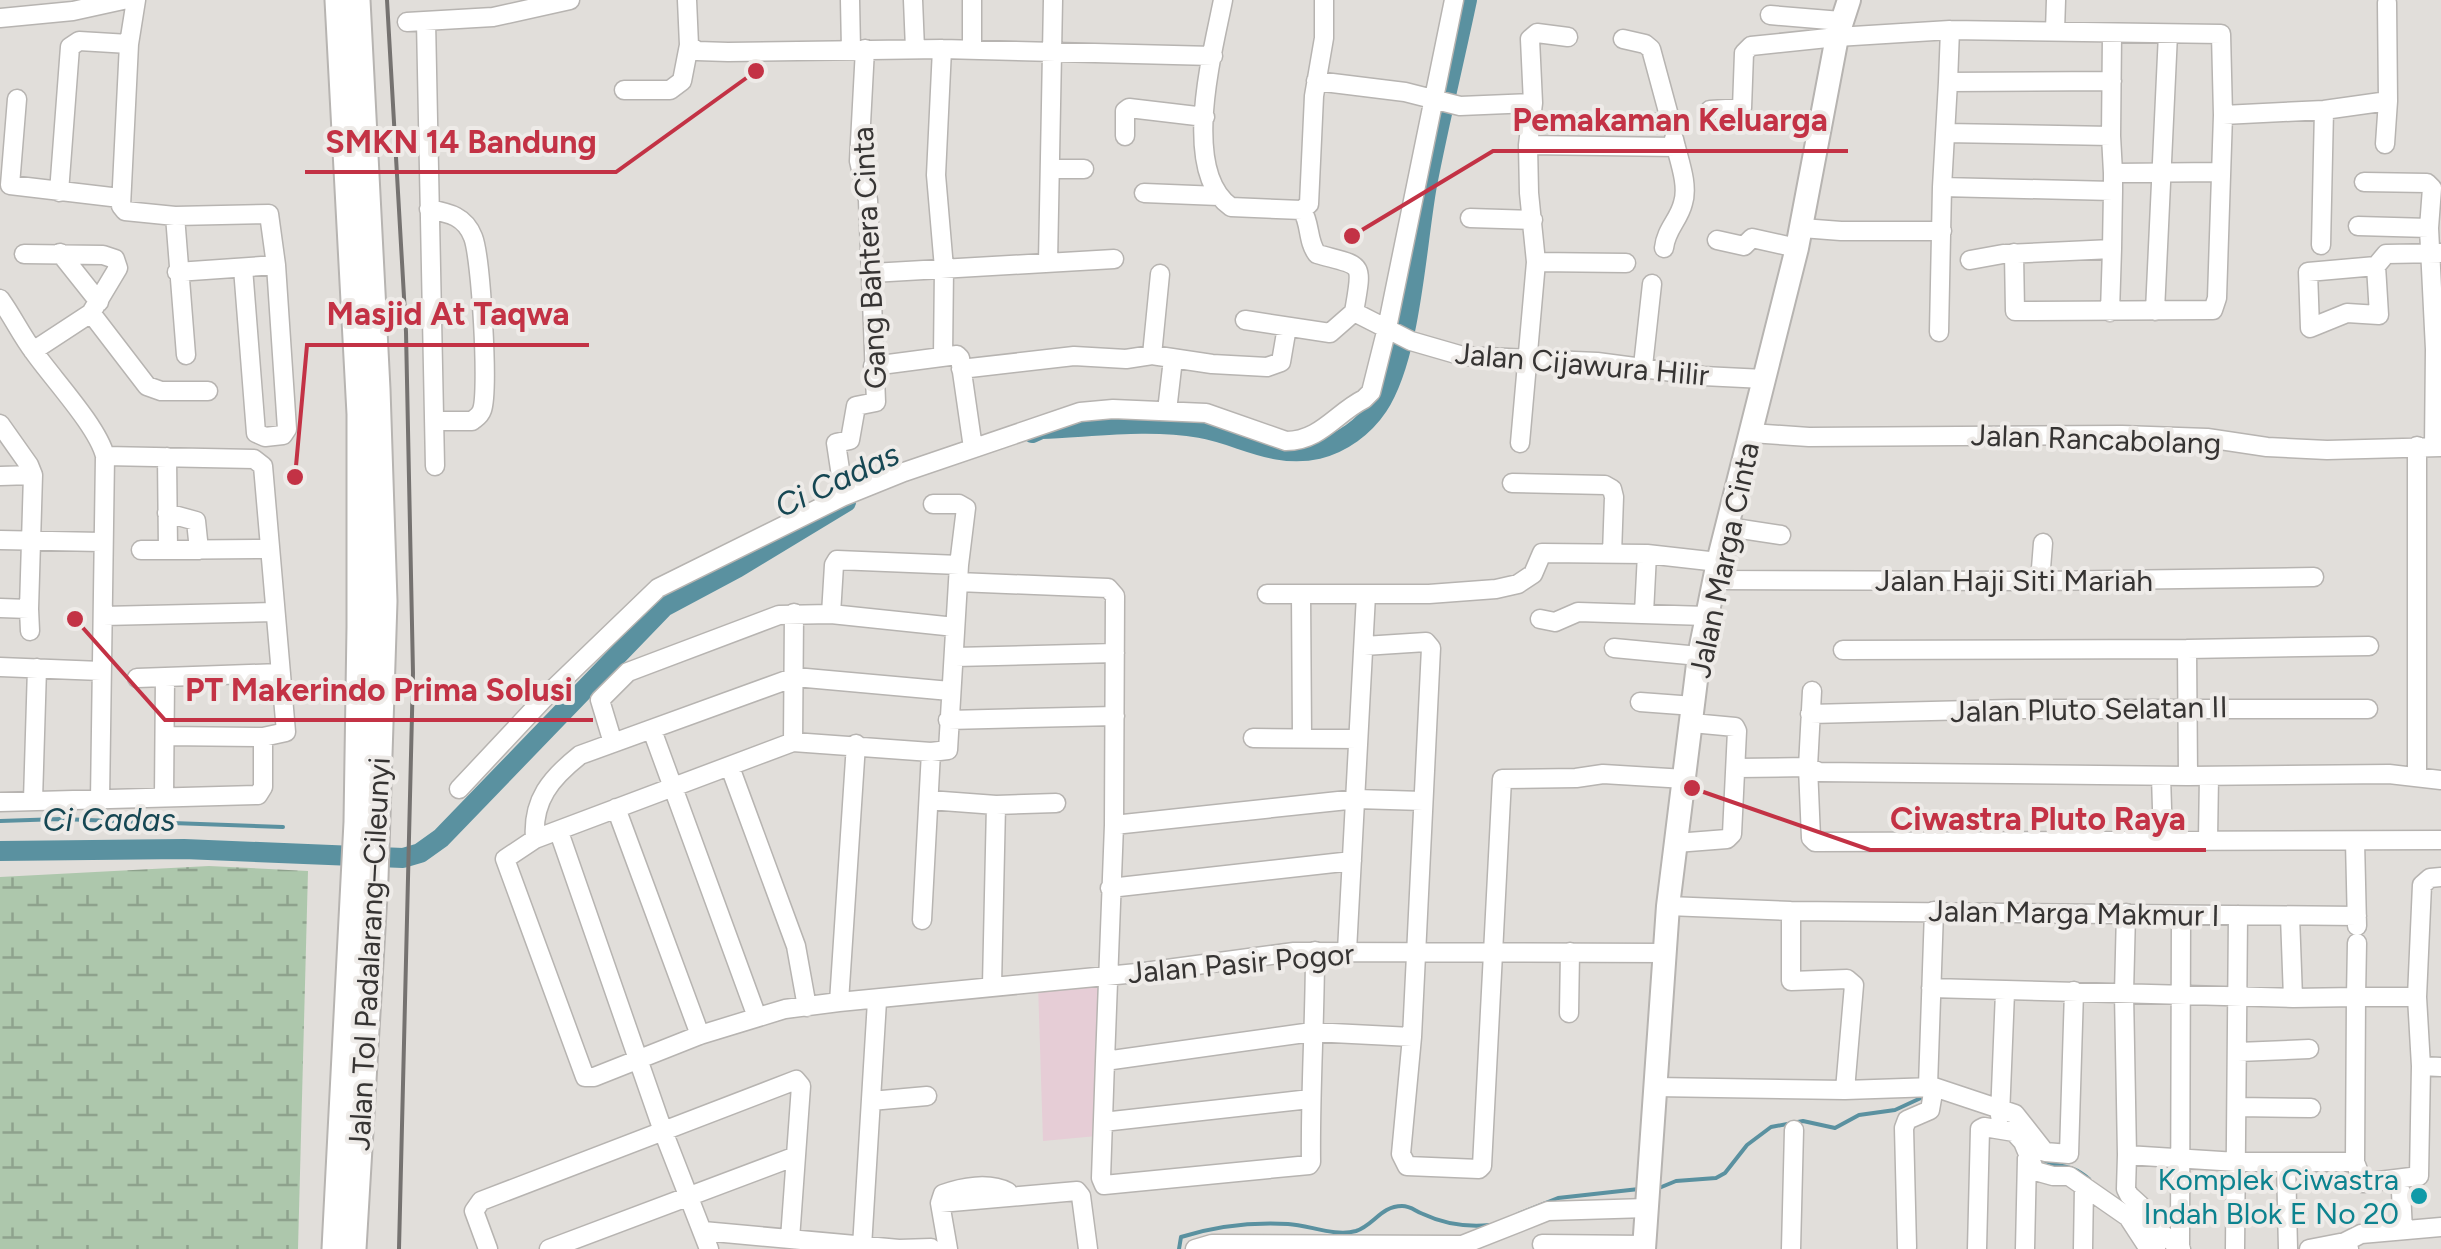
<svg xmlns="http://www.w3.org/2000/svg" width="2441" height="1249" font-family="Figtree,sans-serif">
  <defs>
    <pattern id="wetland-marsh" width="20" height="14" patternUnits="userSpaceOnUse" patternTransform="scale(2.5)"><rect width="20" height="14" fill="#adc7ac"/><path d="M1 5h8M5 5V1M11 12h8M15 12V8" fill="none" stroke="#8ea28d"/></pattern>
  </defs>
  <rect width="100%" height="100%" fill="#e1deda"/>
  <!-- commercial -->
  <path fill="#e6cdd6" d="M1100,981l-3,155 -54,5 -5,-157z"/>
  <!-- wetland -->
  <path fill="url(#wetland-marsh)" d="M209,866l99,5 -10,378h-298v-372z"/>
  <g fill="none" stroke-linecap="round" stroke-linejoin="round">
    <!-- stream -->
    <path stroke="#5a91a0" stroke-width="4" d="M0,821l60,-2 223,8
      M2040,1158c19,12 28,3 49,21
      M1659,1188l17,-7 40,-3 9,-5 22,-28 24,-18 32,-6 32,7 24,-13 36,-5 28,-13
      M1518,1214l40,-16 81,-9
      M1179,1249l2,-12c35,-11 70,-15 107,-13 21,1 47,13 68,7 18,-6 25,-25 46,-25 9,0 13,5 21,8 21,10 45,13 67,11"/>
    <!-- river -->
    <path stroke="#5a91a0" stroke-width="20" d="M1032,433l9,-4c52,-2 108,-10 159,-1 41,7 74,31 118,21 24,-6 46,-22 60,-43 33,-50 38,-160 49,-221 12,-62 27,-123 40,-185
      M0,851l184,-2 219,9 17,-5 21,-15 223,-231 73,-39 109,-66"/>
    <defs>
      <path id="minor" d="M136,0l-7,44 -8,162 4,5 50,5 94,-2 7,51 11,164 -4,6 -18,2 -9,-4 -13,-165
        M850,0l1,49
        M913,0l2,49
        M1223,0c-10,52 -43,171 8,207l71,3c9,14 5,31 15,44 47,13 46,6 37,58l57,29 52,15 134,6 106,14 61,3
        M1770,15l71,6
        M0,18l73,-7 50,-11
        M426,21l9,445
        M407,22l86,-5 77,-17
        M2055,31l1,-31
        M689,45l8,6 31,1 214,-3 271,7
        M942,49l-6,126 8,93 -1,88
        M972,49v-49
        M1316,81l89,11 55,14 73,-3
        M2112,81l-164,1 -6,105 171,4v-18l107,-1
        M1948,82l2,-52
        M624,90h46l12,-9 7,-36 -2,-45
        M17,99l-7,86 110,13
        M1710,110l32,-2 2,-55 7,-7 86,-9 113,-7 271,4 2,81 -6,183 -4,12 -198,1 -1,-58
        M2223,115l101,-5 64,-9
        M1530,123h141l-20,-74 -6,-5 -22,-5
        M1945,133l166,3 1,-101
        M1125,136v-25l4,-3 76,9
        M2111,136l2,37
        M2385,144l3,-43 -1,-98
        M1528,145l148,2
        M1050,169h34
        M2364,182l63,1 5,5 -3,40 6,121 -1,98
        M59,192l11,-145 9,-6 50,3
        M1144,193l75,3
        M429,209c20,4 36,7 44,28 8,20 16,154 9,173 -2,6 -5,7 -10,11h-38
        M1302,210l7,-6 5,-108 10,-58v-38
        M175,216l11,139
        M1470,218l63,2
        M2358,226l71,2
        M1802,228l39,3h101
        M1717,240l27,6 8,-8 45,10
        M2321,245l3,-135
        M1664,248c2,-19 15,-28 19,-45 6,-19 -5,-45 -9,-64
        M2112,249l1,-58
        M60,253l39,49
        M24,254l79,1 12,4 3,9 -27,45
        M2006,254l106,-5 -2,63
        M1970,260l33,-6
        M1536,262l90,1
        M1048,263l5,-263
        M2376,266l3,49 -32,-2 -37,15 -2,-56 68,-6 10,-12 55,-1
        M177,272l99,-7
        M872,273l242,-14
        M0,299c13,18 21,36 34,53 19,27 64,75 71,104l-5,344
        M2155,311l13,-277
        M1245,320l85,13 24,-21
        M1939,332l3,-145
        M33,351l58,-38 56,73 14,5h47
        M1152,355l8,-81
        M873,366l84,-11 3,3 13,90
        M1643,366l9,-82
        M961,369l113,-13 52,3 26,-4 60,9 55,3 14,-5 6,-35
        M1167,411l6,-52
        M0,424l29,41 4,10 -4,134 -29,-1
        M1751,433l58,4 313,-2 85,3 60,9 60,3 114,-3
        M1520,443l16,-181 -7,-69 -1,-48 5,-42 -3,-64 7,-6 31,4
        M167,457l1,92
        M0,476l33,-1
        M1512,483l93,2 7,4 2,8 -2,57
        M844,496l-8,-53 14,-3 6,-34 20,-4 -8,-202 -9,-39 6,-112
        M933,504h26l7,4 -7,57
        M167,513l29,8 3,29
        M1728,527l53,8
        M0,540l102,2
        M141,550l128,-1
        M1714,580l326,1 274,-4
        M2040,581l3,-38
        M958,582l150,6 7,8 -1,229 -9,236
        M1267,594h162l67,-5 22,-5 15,-10 9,-21 105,1 71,8
        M1301,594l1,143
        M29,609l1,22
        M1644,613l3,-59
        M831,614l3,-49 3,-5 122,5 -11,185 -17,2 -138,-10 -258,97 -30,20 80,218h9l106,-42 85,-26 54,-7 298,-29 157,-21 372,1
        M103,616l171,-4
        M1540,619l15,3 23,-10 128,4
        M1364,646l62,-4 5,6 -19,389 -11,117 6,12 72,3 3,-3 20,-387 74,-1 27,-4 82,5
        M1614,648l85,8
        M2187,649l182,-3
        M1843,650l344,-1 1,127
        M955,657l160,-4
        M0,667l101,4
        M137,678l144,-5
        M1812,691l-4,76 3,71 4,4 626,-2
        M1640,702l54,4
        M1810,714l202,-5h356
        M948,720l167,-4
        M652,730l105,287
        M165,736l98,1
        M1253,738l105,1
        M793,742l1,-129
        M613,743l-13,-43 28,-28 151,-57 52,-1 124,13
        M730,767l66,179 11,61
        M1737,768l71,-1 11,5 369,4 201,-2 52,6
        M2161,776l2,64
        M2417,776v-330
        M459,789l90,-96 109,-105 184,-91 62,-25 176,-60 33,-3 93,4 80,28c34,0 50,-28 78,-42l7,-7 16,-64 67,-328
        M164,797l1,-120
        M33,800l4,-132
        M929,800l67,5 -4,180
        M0,802l258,-7 5,-8v-50l23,-5 -23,-266 -9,-7 -149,-3
        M996,805l60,-2
        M616,808l84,227
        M1114,825l243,-26 66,2
        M559,832l104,299 46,118
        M535,839c-3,-39 16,-61 45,-84l215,-78 155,14
        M2208,839l1,-63
        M2355,841l2,85
        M1676,843l51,-4 5,-5 5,-103 -2,-4 -43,-4
        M1110,888l242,-27
        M1668,906l123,5 566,5
        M1791,911v70l56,-2 7,6 -9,105
        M2126,913l-2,80 3,162 110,7h118l1,-165 -63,1
        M922,920l9,-168
        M2357,943l-1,54h61l4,69 20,1
        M1315,951c0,71 -5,141 -4,211l-2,3 -205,20 -3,-7 4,-117 207,-29 100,5
        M1347,951l19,-356
        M1931,988l362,10 -3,-82
        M2417,997l5,-112 8,-7 11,-1
        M839,1002l17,-258
        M1569,1013l1,-61
        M2238,1052l71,-3
        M1928,1086l6,-175
        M1655,1087l190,3 89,-3 81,27 30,38 24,2 5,-163
        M871,1101l56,-5
        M2237,1107l74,1
        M2000,1116l5,-124
        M1103,1122l207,-23
        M2127,1155l-1,34 3,6 11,10 13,21 28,23
        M2355,1162l8,21 56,-7 2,-110
        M2286,1163l2,86
        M2401,1192l2,38
        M941,1200l2,-6c19,-7 46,-12 65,-2
        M703,1231l196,18
        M2345,1242l16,-8 80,-7
        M1542,1244l102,1
        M862,1247l15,-246
        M1907,1247l-3,-119 3,-8 23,-10 4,-23
        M2180,1248l1,-333
        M488,1249l-14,-38 7,-10 315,-121 5,6 -11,153
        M549,1249l247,-93
        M899,1249l32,-1
        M948,1249l-8,-46 137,-12 4,5 7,53
        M1195,1249l17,-5 250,1 86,-34 99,-3
        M1791,1249l3,-119
        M1977,1249l3,-120 4,-2 30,5 9,10 12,29 18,5h16l59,41 17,26 11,6
        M2025,1249l2,-91
        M2083,1249l1,-63
        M2235,1249l3,-334
        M2309,1249l36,-7 4,7"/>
      <path id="major" d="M1644,1249l24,-343 31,-250 19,-94 79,-314 40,-211 12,-37"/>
      <path id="highway" d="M335,1249l22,-427 3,-195v-213l-22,-414
        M353,1249l22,-371 9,-277 -7,-212 -20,-389"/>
    </defs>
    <!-- minor casing -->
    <use href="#minor" stroke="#b7b4b1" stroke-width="21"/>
    <!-- major casing -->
    <use href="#major" stroke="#b7b4b1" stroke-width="26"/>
    <!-- highway casing -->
    <use href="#highway" stroke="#b7b4b1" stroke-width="29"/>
    <!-- minor -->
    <use href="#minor" stroke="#fff" stroke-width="18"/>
    <!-- major -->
    <use href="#major" stroke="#fff" stroke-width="22"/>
    <!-- highway -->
    <use href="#highway" stroke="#fff" stroke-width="25"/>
    <!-- rail -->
    <path stroke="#757270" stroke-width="4" d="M387,0l19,332 7,341 -14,576"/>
  </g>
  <!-- markers -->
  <circle fill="#0f9aa8" stroke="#eeebe8" stroke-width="4" cx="2419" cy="1196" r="10"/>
  <g text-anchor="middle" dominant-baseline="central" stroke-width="8" stroke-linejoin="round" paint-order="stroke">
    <!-- street labels -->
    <g font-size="30" fill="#363433" stroke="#eeebe8">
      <text transform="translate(869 258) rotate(-93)">Gang Bahtera Cinta</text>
      <text transform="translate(1582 364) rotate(5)">Jalan Cijawura Hilir</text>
      <text transform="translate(2096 439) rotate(2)">Jalan Rancabolang</text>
      <text transform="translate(1724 560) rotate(-78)">Jalan Marga Cinta</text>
      <text x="2014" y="580">Jalan Haji Siti Mariah</text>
      <text transform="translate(2089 709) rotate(-1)">Jalan Pluto Selatan II</text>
      <text transform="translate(2074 913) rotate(1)">Jalan Marga Makmur I</text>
      <text transform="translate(369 954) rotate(-87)">Jalan Tol Padalarang–Cileunyi</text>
      <text transform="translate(1241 963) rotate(-5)">Jalan Pasir Pogor</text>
    </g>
    <!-- culture labels -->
    <g font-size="30" fill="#0d838f" stroke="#eeebe8" text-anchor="end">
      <text x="2399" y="1179">Komplek Ciwastra<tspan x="2399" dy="34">Indah Blok E No 20</tspan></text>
    </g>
    <!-- water labels -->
    <g font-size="32" font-style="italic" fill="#164753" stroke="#eeebe8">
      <text transform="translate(837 480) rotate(-25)">Ci Cadas</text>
      <text x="109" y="820">Ci Cadas</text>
    </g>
  </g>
  <!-- callouts -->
  <path fill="none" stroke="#c33245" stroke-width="4" d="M1352 236L1493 151H1848M756 71L616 172H305M295 477L307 345H589M75 619L165 720H593M1692 788L1870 850H2206"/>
  <g fill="#c33245" stroke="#eeebe8" stroke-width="4">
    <circle cx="1352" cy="236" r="10"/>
    <circle cx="756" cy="71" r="10"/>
    <circle cx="295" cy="477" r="10"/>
    <circle cx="75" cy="619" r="10"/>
    <circle cx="1692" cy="788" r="10"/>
  </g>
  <g font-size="32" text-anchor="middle" font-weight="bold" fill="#c33245" stroke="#eeebe8" stroke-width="8" stroke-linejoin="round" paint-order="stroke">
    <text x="1670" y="131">Pemakaman Keluarga</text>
    <text x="461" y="153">SMKN 14 Bandung</text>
    <text x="448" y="325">Masjid At Taqwa</text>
    <text x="379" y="701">PT Makerindo Prima Solusi</text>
    <text x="2038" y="830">Ciwastra Pluto Raya</text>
  </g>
</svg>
